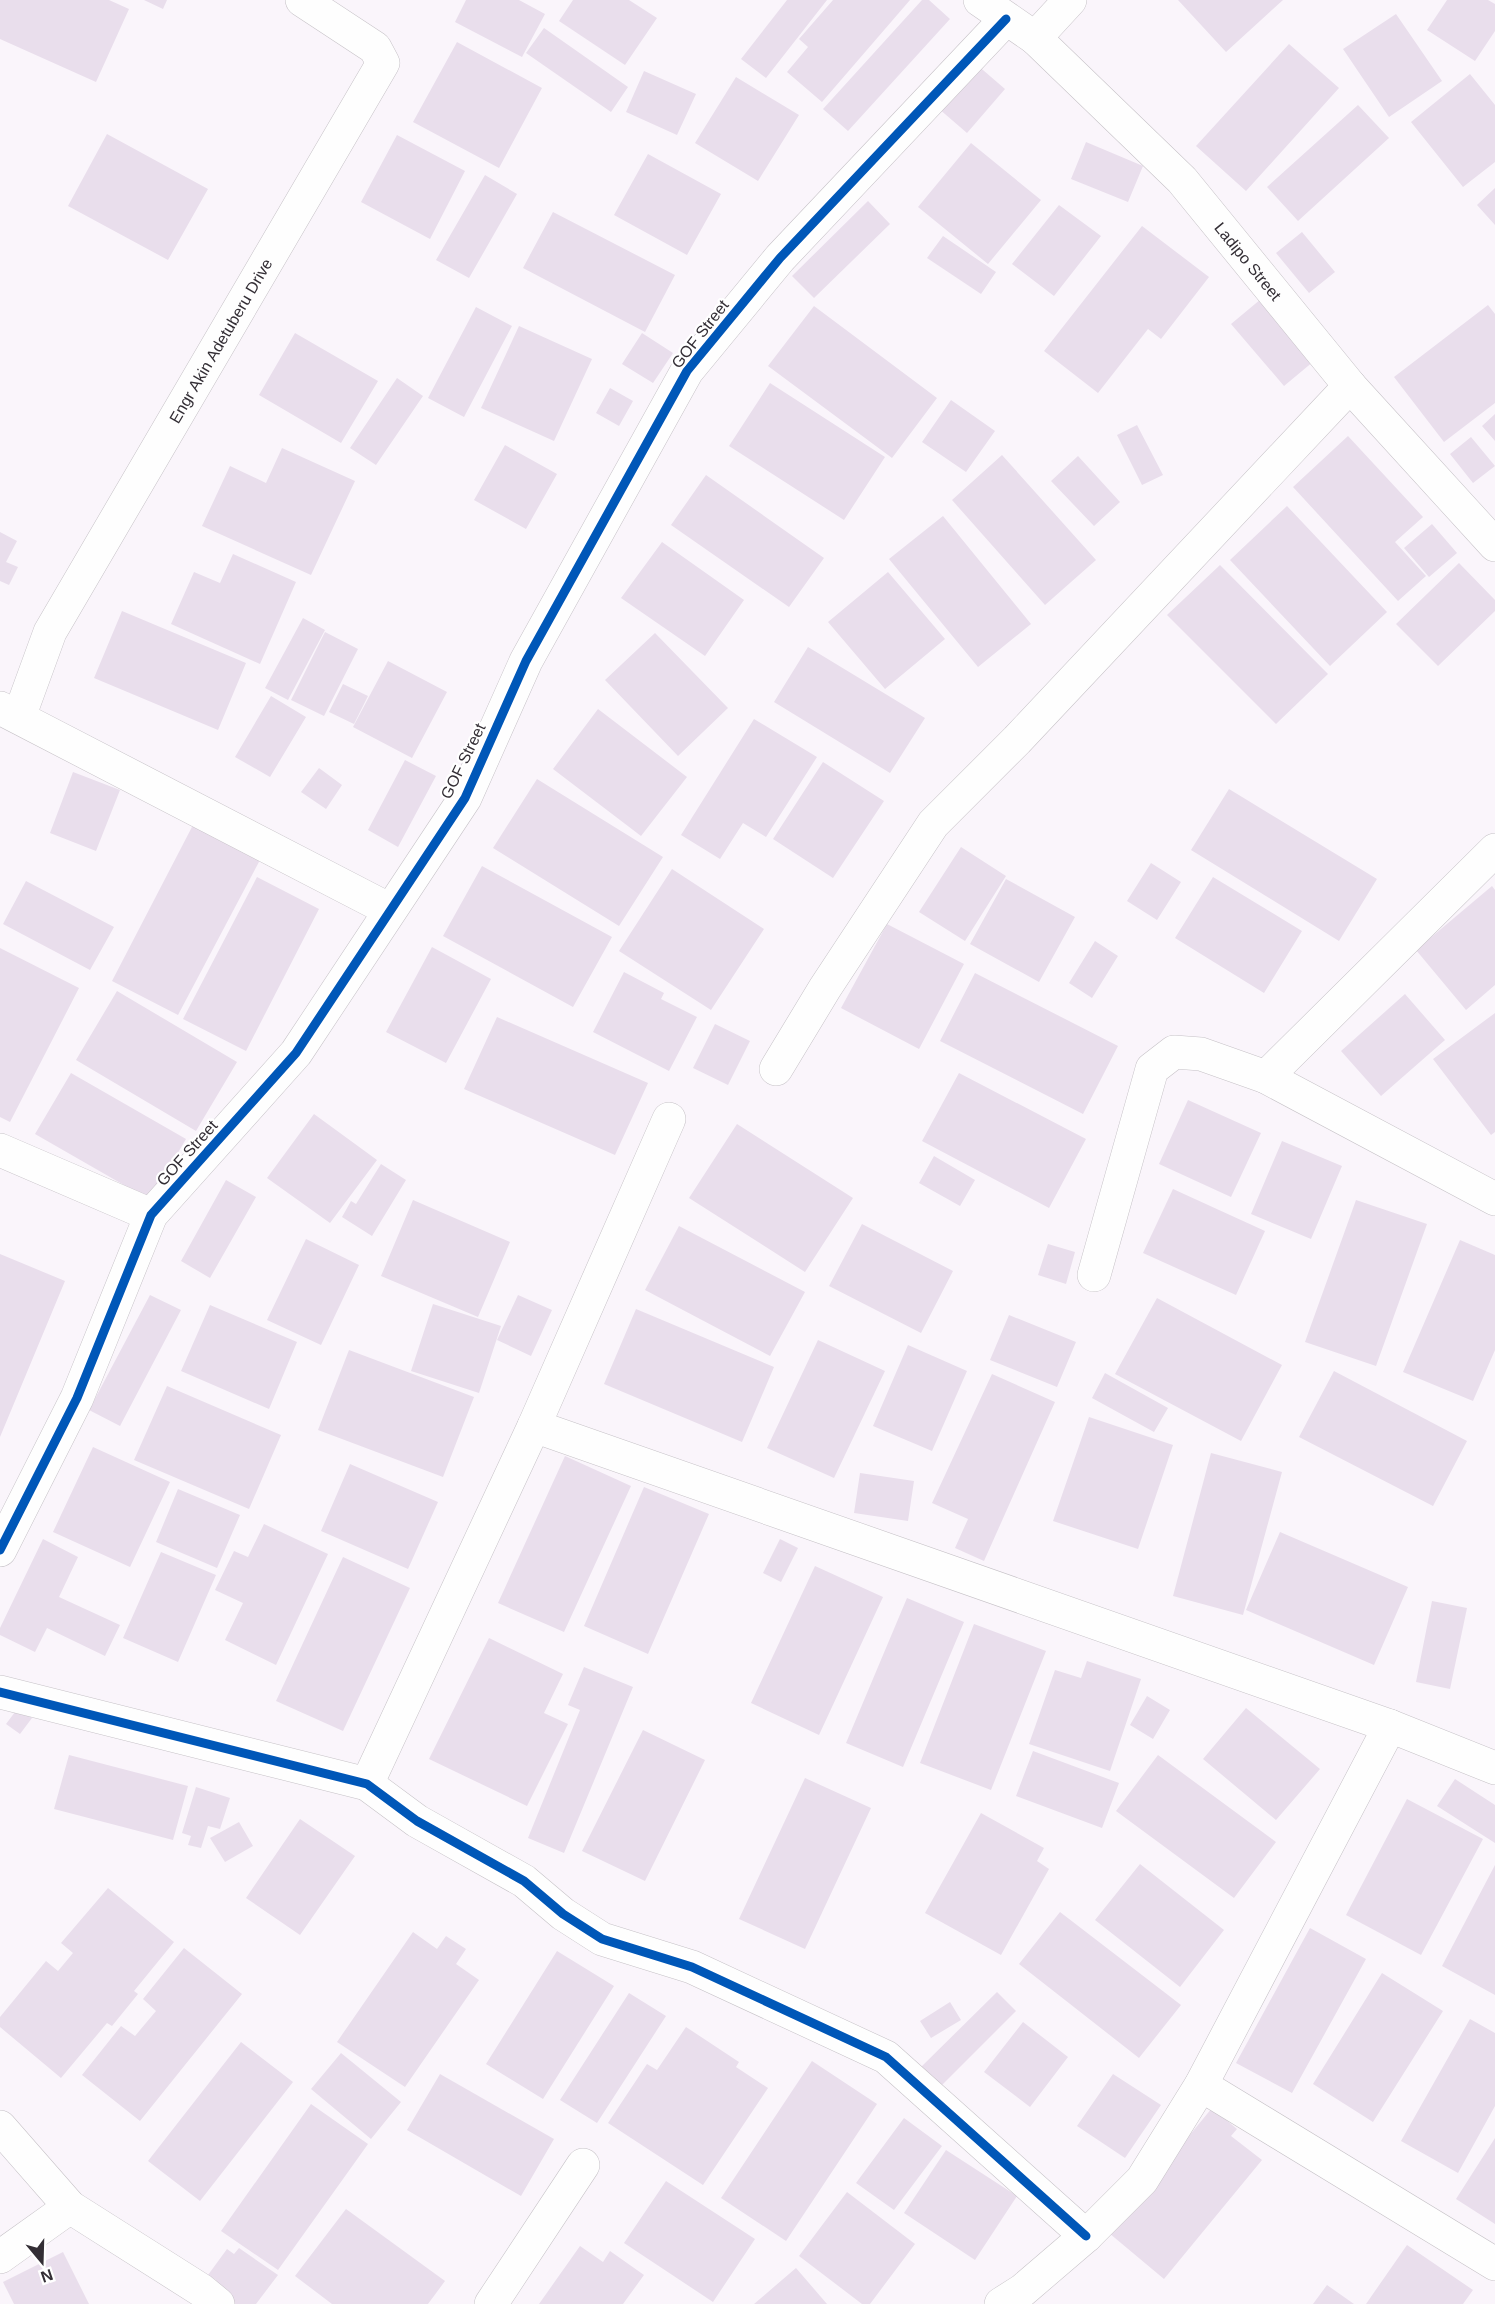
<svg xmlns="http://www.w3.org/2000/svg" width="1495" height="2304" font-family="Helvetica,sans-serif">
  <rect width="100%" height="100%" fill="#faf5fb"/>
  <!-- building -->
  <path fill="#e9deec" d="M0,0h109l20,9 -33,73 -96,-43z
    M144,0h23l-4,9z
    M466,0h53l26,14 -23,43 -67,-35z
    M573,0h56l28,18 -32,47 -66,-44z
    M787,0h40l-61,78 -25,-19z
    M833,0h77l-88,102 -35,-30 21,-25 -9,-8z
    M922,0h7l21,19 -102,112 -25,-22z
    M1178,0h105l-57,52z
    M1447,0h41l7,4v27l-20,30 -48,-31z
    M1396,14l46,67 -53,36 -46,-68z
    M544,28l84,59 -17,25 -85,-59z
    M457,42l85,46 -43,80 -86,-46z
    M1289,44l50,44 -93,103 -50,-45z
    M976,64l29,25 -38,44 -29,-25z
    M644,71l52,23 -19,41 -51,-23z
    M1470,74l25,31v57l-32,25 -52,-65z
    M736,77l63,38 -41,66 -63,-38z
    M1358,105l31,33 -91,83 -31,-34z
    M107,134l101,55 -40,71 -100,-54z
    M397,135l68,36 -35,68 -69,-37z
    M1086,142l57,24 -15,36 -57,-23z
    M971,143l70,57 -53,64 -70,-57z
    M648,154l73,40 -34,61 -73,-40z
    M485,175l32,19 -48,84 -33,-18z
    M1495,188v37l-18,-20z
    M868,201l22,23 -76,74 -22,-22z
    M1059,205l42,31 -47,60 -42,-32z
    M553,212l122,63 -30,57 -122,-64z
    M1142,226l67,51 -48,62 -13,-10 -50,64 -54,-42z
    M1302,232l33,40 -26,21 -33,-40z
    M943,236l53,36 -15,22 -54,-36z
    M1261,299l53,62 -30,25 -53,-62z
    M1488,305l7,9v89l-51,39 -50,-65z
    M814,306l123,92 -45,60 -124,-92z
    M476,307l36,19 -48,91 -36,-19z
    M519,326l73,33 -38,82 -73,-33z
    M295,333l83,48 -37,62 -82,-48z
    M642,333l31,20 -20,30 -31,-19z
    M397,378l26,18 -47,69 -26,-17z
    M770,383l115,74 -41,63 -115,-74z
    M610,388l23,13 -14,25 -23,-13z
    M951,400l44,31 -29,41 -44,-30z
    M1495,414v27l-13,-15z
    M1137,425l26,50 -21,10 -25,-50z
    M1348,436l75,81 -28,25 31,34 -28,25 -105,-114z
    M1471,437l24,29 -22,17 -23,-29z
    M505,445l52,29 -31,55 -52,-29z
    M282,448l73,33 -44,94 -109,-49 28,-60 36,17z
    M1002,455l94,105 -51,45 -93,-105z
    M1078,456l42,46 -26,24 -43,-45z
    M706,475l118,83 -35,49 -118,-82z
    M1287,506l100,106 -57,54 -100,-106z
    M943,516l88,108 -53,43 -89,-108z
    M1432,524l25,29 -28,24 -25,-29z
    M0,532l17,9 -11,21 12,5 -9,18 -9,-4z
    M662,542l82,58 -39,56 -84,-58z
    M233,554l63,28 -36,82 -89,-40 23,-52 26,11z
    M1459,563l36,37v11l-57,55 -42,-42z
    M1220,565l108,109 -52,50 -109,-109z
    M888,572l57,67 -60,50 -57,-67z
    M122,611l124,52 -28,67 -124,-52z
    M303,618l22,12 -37,70 -23,-12z
    M325,632l33,17 -34,67 -33,-16z
    M655,633l73,75 -50,48 -73,-76z
    M808,647l117,71 -35,55 -116,-71z
    M388,661l59,31 -35,66 -59,-31z
    M343,684l25,12 -14,28 -25,-12z
    M271,696l35,21 -36,60 -35,-20z
    M598,709l89,68 -46,59 -88,-67z
    M754,719l63,38 -51,80 -23,-14 -23,36 -39,-24z
    M405,760l31,16 -38,71 -30,-17z
    M823,762l61,39 -51,77 -60,-39z
    M319,768l23,17 -16,24 -25,-17z
    M73,772l47,18 -24,61 -46,-18z
    M537,779l126,78 -44,69 -126,-78z
    M1229,789l148,90 -38,62 -148,-91z
    M193,825l67,35 -82,155 -66,-34z
    M961,847l45,29 -41,65 -46,-29z
    M1151,863l30,19 -24,38 -30,-19z
    M482,866l130,71 -39,70 -130,-71z
    M672,869l92,60 -53,81 -92,-59z
    M257,877l62,32 -73,142 -63,-32z
    M1213,877l89,54 -38,62 -89,-55z
    M1006,879l69,38 -36,65 -69,-38z
    M26,881l88,46 -24,43 -87,-46z
    M1492,886l3,4v95l-29,25 -50,-60z
    M887,924l77,40 -45,85 -78,-41z
    M1095,941l23,15 -26,42 -23,-15z
    M432,947l59,32 -45,84 -60,-31z
    M0,948l79,40 -69,134 -10,-5z
    M624,972l40,21 -3,6 36,18 -28,54 -76,-39z
    M975,973l143,73 -35,68 -143,-73z
    M117,991l120,71 -41,69 -120,-71z
    M1405,994l40,46 -64,56 -40,-45z
    M1495,1013v119l-4,3 -58,-76z
    M497,1017l151,66 -33,72 -151,-66z
    M715,1024l35,17 -22,44 -35,-17z
    M71,1073l115,66 -36,61 -115,-66z
    M959,1073l127,66 -37,69 -127,-67z
    M1188,1100l73,33 -30,64 -72,-33z
    M314,1114l63,46 -47,63 -63,-45z
    M737,1124l116,74 -48,74 -116,-74z
    M1282,1141l60,25 -31,73 -60,-25z
    M934,1156l41,24 -15,26 -41,-23z
    M381,1164l25,16 -34,56 -30,-19 9,-16 5,3z
    M226,1180l30,17 -46,81 -29,-17z
    M1173,1189l92,42 -29,64 -93,-42z
    M413,1200l97,42 -32,75 -97,-41z
    M1356,1200l71,24 -51,142 -71,-24z
    M862,1224l91,47 -32,62 -92,-47z
    M679,1226l126,66 -35,64 -125,-66z
    M306,1239l53,26 -38,80 -54,-25z
    M1460,1240l35,15v95l-22,51 -70,-29z
    M1048,1244l27,8 -9,32 -28,-9z
    M0,1254l65,27 -65,156z
    M150,1295l31,15 -61,116 -31,-16z
    M518,1295l34,15 -21,46 -34,-16z
    M1157,1298l125,67 -41,76 -126,-67z
    M433,1304l68,22 -22,67 -68,-22z
    M210,1305l87,37 -28,67 -88,-38z
    M636,1309l138,58 -32,75 -138,-58z
    M1009,1315l67,27 -19,45 -67,-27z
    M818,1340l67,31 -51,107 -67,-30z
    M908,1345l59,26 -35,80 -59,-25z
    M349,1350l125,47 -31,80 -125,-47z
    M1334,1371l133,70 -34,65 -134,-69z
    M1105,1373l63,35 -14,24 -62,-34z
    M992,1374l63,28 -71,159 -29,-13 13,-29 -36,-16z
    M167,1386l114,49 -32,74 -115,-49z
    M1089,1417l84,28 -35,104 -85,-28z
    M93,1447l77,35 -40,85 -77,-35z
    M1211,1453l71,19 -39,143 -70,-19z
    M565,1456l66,30 -67,146 -66,-29z
    M350,1464l88,38 -30,67 -87,-38z
    M860,1473l54,8 -6,40 -54,-8z
    M644,1487l65,27 -61,140 -64,-28z
    M178,1489l62,26 -23,53 -61,-26z
    M264,1524l64,30 -52,111 -51,-25 18,-37 -28,-13 19,-39 14,6z
    M1280,1532l128,55 -34,78 -128,-55z
    M43,1539l35,18 -19,40 61,28 -15,31 -58,-28 -12,24 -35,-17v-7z
    M780,1539l18,9 -17,34 -18,-9z
    M161,1552l55,23 -38,87 -55,-24z
    M343,1557l67,31 -67,143 -67,-30z
    M815,1566l68,31 -64,138 -68,-32z
    M907,1598l57,24 -61,145 -57,-24z
    M1432,1601l35,7 -17,81 -34,-7z
    M974,1624l72,27 -55,139 -71,-27z
    M489,1638l74,36 -19,39 24,11 -41,82 -98,-47z
    M1087,1661l54,18 -31,92 -81,-27 26,-74 26,8z
    M584,1667l49,20 -69,166 -36,-15 52,-128 -12,-5z
    M1147,1696l23,14 -17,29 -23,-14z
    M18,1708l14,10 -12,16 -14,-10z
    M1246,1708l74,61 -44,51 -73,-61z
    M643,1730l62,30 -60,121 -63,-30z
    M1033,1751l86,32 -17,45 -86,-32z
    M69,1755l119,31 -15,54 -119,-31z
    M1158,1755l118,87 -42,56 -118,-87z
    M805,1778l66,30 -66,141 -66,-30z
    M1455,1779l40,26v38l-58,-37z
    M196,1787l34,11 -10,31 -12,-3 -7,22 -13,-3 3,-9 -9,-3z
    M1407,1799l76,40 -62,116 -75,-40z
    M981,1813l63,35 -7,13 12,8 -48,86 -76,-42z
    M300,1819l55,37 -55,79 -54,-37z
    M239,1822l14,24 -28,16 -15,-24z
    M1140,1864l84,66 -44,57 -85,-67z
    M1495,1865v130l-53,-29z
    M108,1888l66,54 -40,49 4,3 -26,32 -5,-3 -46,55 -61,-51v-10l46,-56 12,10 15,-18 -12,-10z
    M1060,1912l121,93 -42,53 -120,-94z
    M1310,1928l56,31 -74,134 -56,-30z
    M413,1932l24,17 9,-13 20,13 -10,15 23,16 -74,107 -68,-45z
    M184,1948l58,46 -102,127 -58,-46 39,-49 14,10 21,-25 -13,-12z
    M557,1951l57,35 -71,113 -57,-35z
    M1382,1973l61,38 -70,111 -60,-38z
    M997,1992l19,19 -78,78 -19,-20z
    M629,1993l37,23 -69,107 -37,-23z
    M950,2002l11,18 -30,18 -11,-17z
    M1470,2019l25,14v73l-37,67 -57,-32z
    M1023,2022l45,35 -38,50 -46,-35z
    M686,2027l53,35 -3,5 32,21 -65,97 -95,-62 39,-59 10,6z
    M241,2042l52,40 -93,119 -52,-40z
    M341,2053l60,49 -30,37 -60,-50z
    M812,2061l65,43 -91,137 -65,-43z
    M440,2074l114,65 -33,57 -114,-66z
    M1113,2074l48,31 -36,53 -48,-32z
    M311,2104l57,40 -90,126 -57,-39z
    M1212,2108l25,21 -6,7 31,24 -98,119 -55,-46z
    M904,2118l38,28 -48,64 -38,-27z
    M1495,2138v86l-39,-25z
    M946,2150l71,46 -42,64 -71,-47z
    M666,2181l89,58 -42,63 -89,-59z
    M847,2192l68,52 -45,60h-8l-63,-48z
    M346,2209l99,72 -17,23h-96l-37,-28z
    M1407,2245l66,45 -10,14h-97z
    M580,2246l23,16 7,-11 34,24 -21,29h-84z
    M239,2248l39,27 -22,29h-21l-24,-17 5,-7 -8,-5 19,-26 7,5z
    M63,2252l26,52h-75l-11,-22z
    M796,2268l31,36h-73z
    M1327,2285l27,19h-41z"/>
  <g fill="none" stroke-linecap="round" stroke-linejoin="round">
    <defs>
      <g id="minor">
        <path id="s1" d="M980,0l55,38 147,142 168,206 145,159"/>
        <path d="M1035,38l35,-38"/>
        <path d="M0,708l390,202"/>
        <path id="s2" d="M19,717l31,-85 333,-569 -8,-15 -73,-48"/>
        <path d="M776,1069l49,-81 108,-164 84,-84 333,-354"/>
        <path d="M1266,1077l229,-227"/>
        <path d="M0,1150l151,65"/>
        <path d="M1094,1275l58,-206 22,-17 27,2 65,23 229,122"/>
        <path d="M534,1426l856,300 105,42"/>
        <path d="M0,1550l77,-152 74,-183 145,-162 169,-255 61,-137 161,-290 93,-113 226,-239"/>
        <path d="M0,1692l367,92 50,37 107,60 39,33 39,25 90,28 194,90 200,179"/>
        <path d="M367,1784l167,-358 135,-307"/>
        <path d="M1201,2085l294,179"/>
        <path d="M0,2127l70,80 131,83 17,14"/>
        <path d="M0,2257l70,-50"/>
        <path d="M491,2304l92,-139"/>
        <path d="M1001,2304l22,-14 63,-54 56,-56 59,-95 189,-359"/>
      </g>
    </defs>
    <!-- minor casing -->
    <use href="#minor" stroke="#c6c2c7" stroke-width="34"/>
    <!-- minor -->
    <use href="#minor" stroke="#fefefe" stroke-width="33"/>
    <defs>
      <path id="cycleway" d="M0,1550l77,-152 74,-183 145,-162 169,-255 61,-137 161,-290 93,-113 226,-239
        M0,1692l367,92 50,37 107,60 39,33 39,25 90,28 194,90 200,179"/>
    </defs>
    <!-- cycleway casing -->
    <use href="#cycleway" stroke="#fff" stroke-width="13"/>
    <!-- cycleway -->
    <use href="#cycleway" stroke="#0057b8" stroke-width="9"/>
  </g>
  <g text-anchor="middle" dominant-baseline="central" stroke-width="4.5" stroke-linejoin="round" paint-order="stroke">
    <!-- street labels -->
    <g font-size="16" fill="#332e35" stroke="#fff">
      <text stroke="none"><textPath href="#s1" startOffset="376">Ladipo Street</textPath></text>
      <text transform="translate(700 334) rotate(-52)">GOF Street</text>
      <text stroke="none"><textPath href="#s2" startOffset="428">Engr Akin Adetuberu Drive</textPath></text>
      <text transform="translate(463 761) rotate(-64)">GOF Street</text>
      <text transform="translate(187 1153) rotate(-48)">GOF Street</text>
    </g>
  </g>
  <!-- north arrow -->
  <g transform="translate(42 2262) rotate(161)" stroke="#ffffff" stroke-width="4.5" paint-order="stroke">
  <path d="M0-4.5L10 22L0 15L-10 22Z" fill="#332e35"/>
  <text y="-9" font-size="16" font-weight="bold" text-anchor="middle" fill="#332e35">N</text>
  </g>
</svg>
